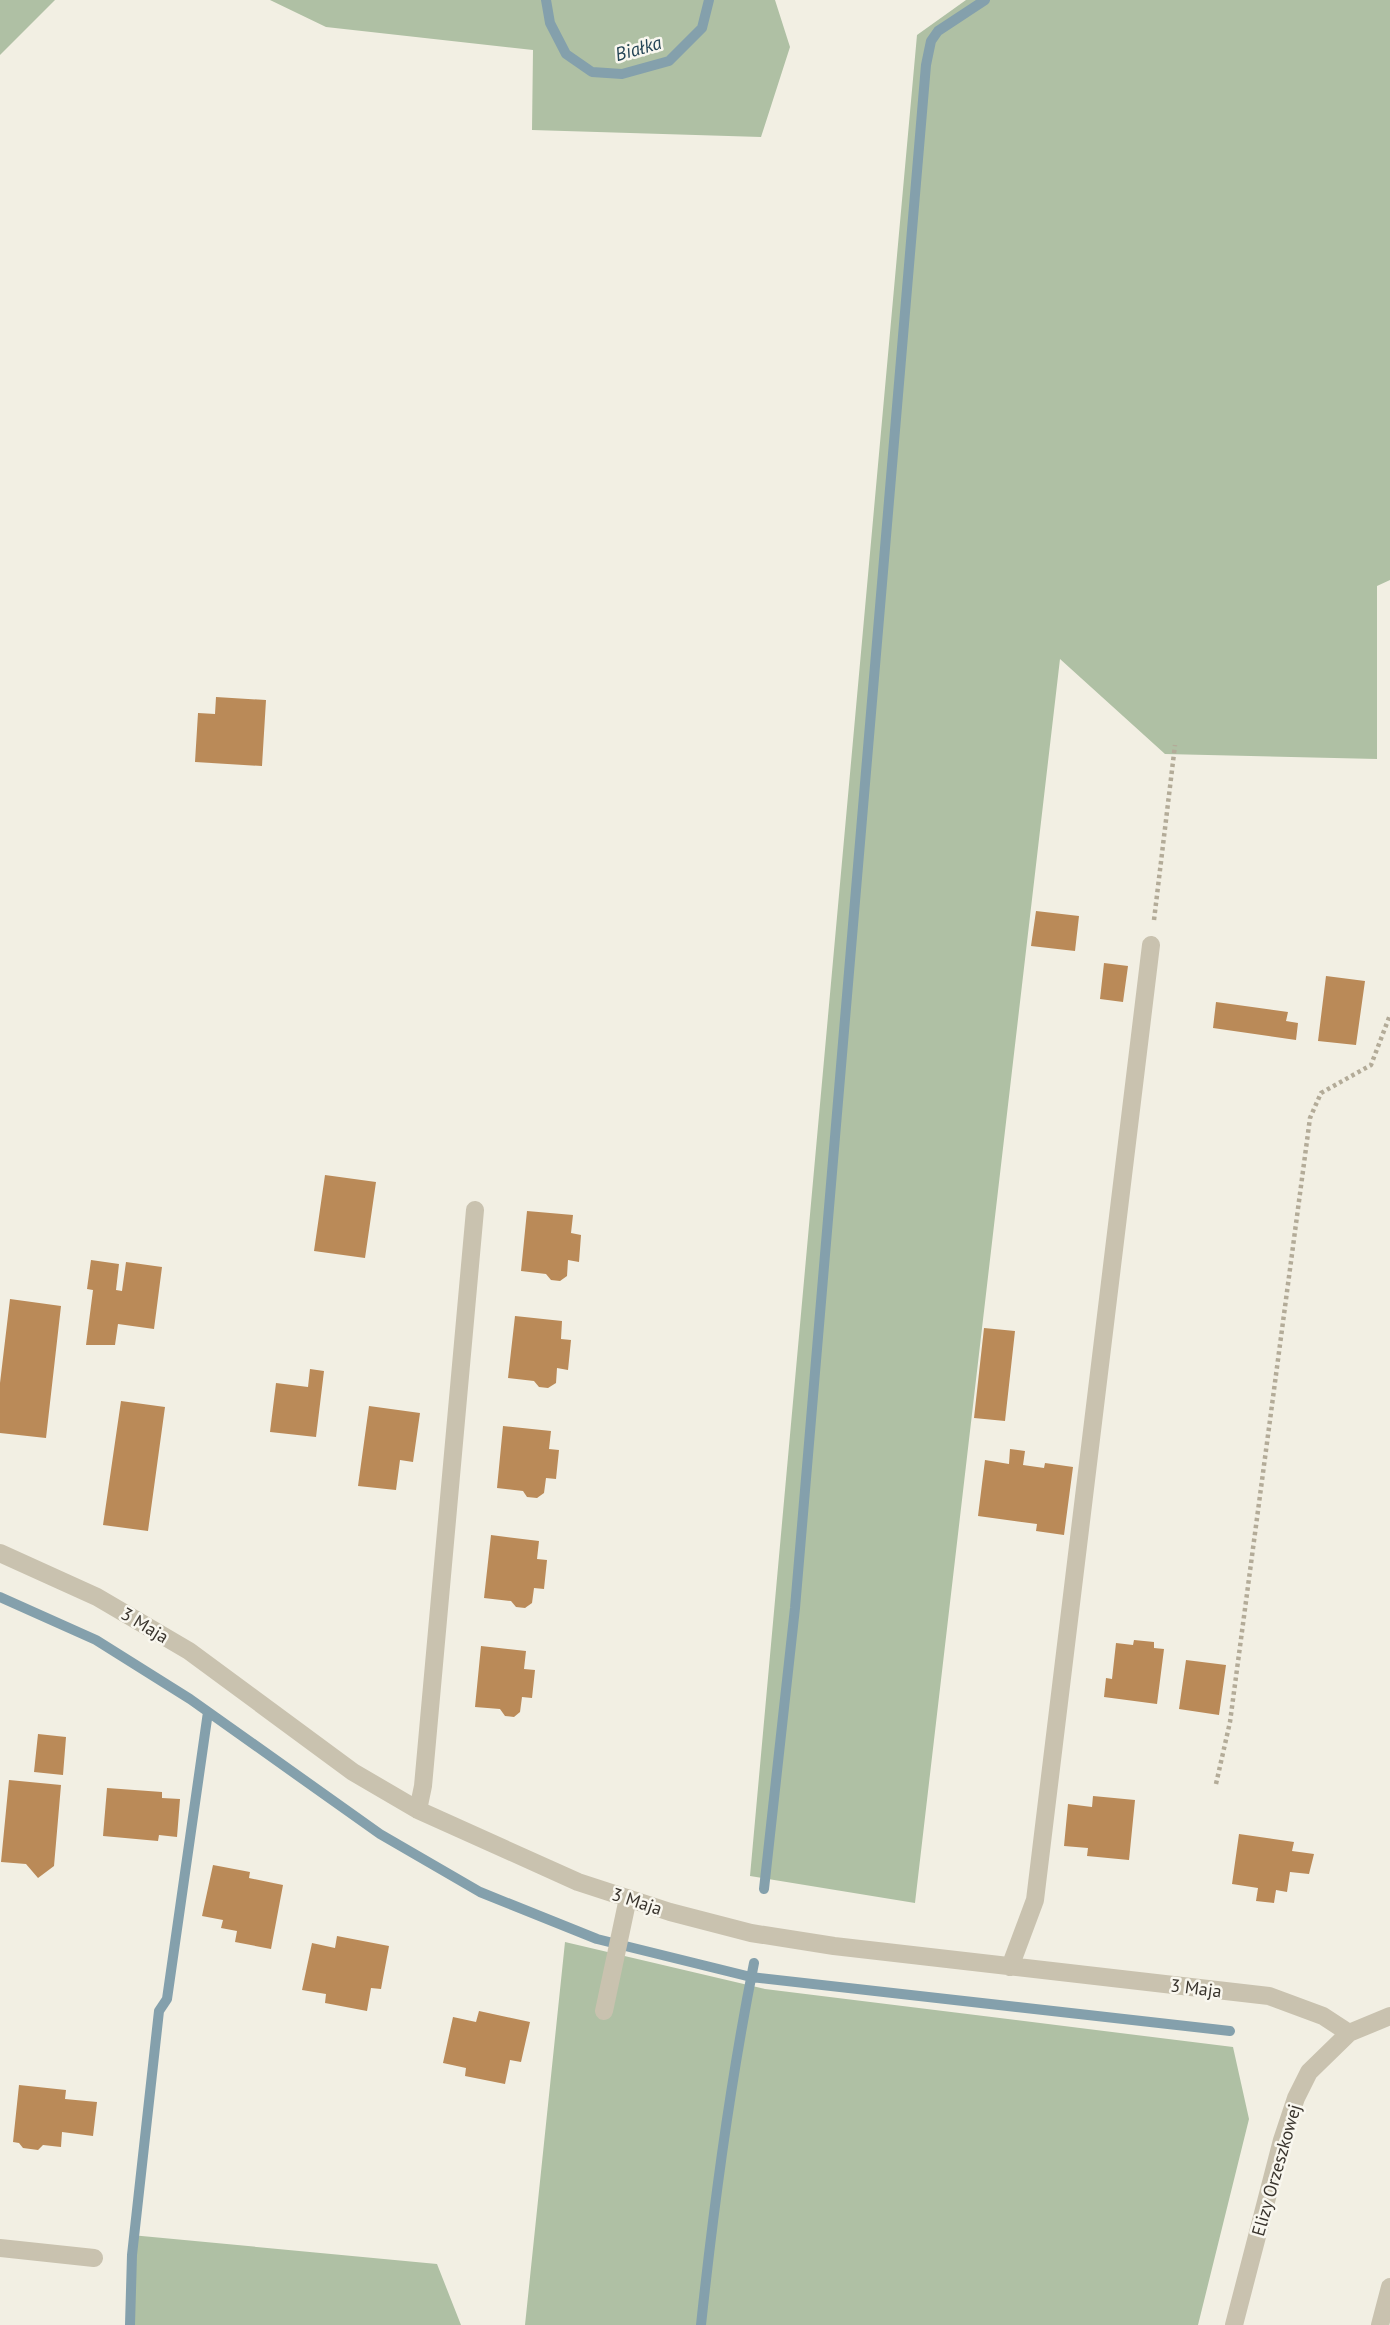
<svg xmlns="http://www.w3.org/2000/svg" width="1390" height="2325" font-family="'PT Sans',sans-serif">
  <rect width="100%" height="100%" fill="#f2efe3"/>
  <!-- green -->
  <path fill="#afc0a4" d="M0,0h55l-55,55z
    M270,0h505l15,47 -29,90 -229,-7 1,-80 -207,-23z
    M966,0h424v580l-13,6v173l-212,-5 -105,-95 -145,1244 -165,-27 167,-1841z
    M565,1942l200,47 468,58 16,72 -51,206h-673z
    M131,2235l306,29 24,61h-335z"/>
  <g fill="none" stroke-linecap="round" stroke-linejoin="round">
    <!-- stream -->
    <path stroke="#84a0ac" stroke-width="10" d="M546,0l4,23 16,31 26,18 30,2 47,-13 33,-33 7,-28
      M0,1597l96,43 94,59 190,135 100,58 117,47 154,38 479,54
      M764,1889l31,-281 131,-1543 5,-24 7,-10 47,-31
      M130,2325l2,-70 27,-244 8,-12 41,-287
      M701,2325c13,-122 29,-242 53,-362"/>
  </g>
  <!-- building -->
  <path fill="#ba8a58" d="M216,697l50,3 -4,66 -67,-4 3,-49 17,1z
    M1036,911l43,5 -4,35 -44,-5z
    M1104,963l24,3 -5,36 -23,-3z
    M1326,976l39,5 -9,64 -38,-4z
    M1216,1002l72,10 -2,9 12,2 -2,17 -83,-12z
    M325,1175l51,7 -11,76 -51,-7z
    M527,1211l46,4 -2,18 10,2 -2,27 -11,-2 -1,16 -7,5 -9,-1 -5,-6 -25,-3z
    M91,1260l28,4 -3,26 6,1 4,-29 36,5 -8,62 -36,-5 -3,21h-29l7,-55 -6,-1z
    M10,1299l51,7 -15,132 -46,-5v-50z
    M515,1316l47,5 -1,18 10,1 -3,30 -11,-2 -1,15 -8,5 -9,-1 -5,-6 -26,-3z
    M984,1328l31,3 -10,90 -31,-3z
    M310,1369l14,2 -8,66 -46,-5 6,-49 32,4z
    M121,1401l44,6 -17,124 -45,-6z
    M369,1406l51,7 -7,49 -13,-2 -4,30 -38,-4z
    M503,1426l48,5 -2,18 10,1 -3,29 -10,-1 -2,15 -7,5 -10,-1 -4,-6 -26,-3z
    M1010,1449l15,2 -2,14 21,3 1,-5 28,4 -9,68 -28,-4 1,-7 -59,-8 7,-56 24,4z
    M491,1535l48,6 -2,18 10,1 -3,29 -10,-1 -2,15 -7,5 -9,-1 -5,-6 -27,-3z
    M1134,1640l20,2v6l10,1 -7,55 -53,-7 2,-19 6,1 4,-36 17,2z
    M481,1646l45,5 -2,18 11,1 -3,28 -10,-1 -2,15 -6,5 -9,-1 -5,-7 -25,-2z
    M1186,1660l40,5 -7,50 -40,-6z
    M38,1734l28,3 -3,38 -29,-3z
    M9,1780l52,5 -7,81 -16,12 -12,-14 -25,-2z
    M107,1788l55,4v6l18,1 -3,38 -18,-2 -1,6 -55,-5z
    M1093,1796l42,4 -6,60 -42,-4 1,-8 -24,-2 4,-42 24,3z
    M1239,1834l55,8 -2,9 22,3 -5,20 -19,-2 -3,20 -11,-2 -2,13 -18,-2 2,-13 -26,-4z
    M213,1865l37,7 -1,6 34,7 -12,64 -36,-7 2,-11 -16,-3 2,-8 -21,-4z
    M337,1936l52,10 -8,43 -10,-1 -4,23 -42,-8 1,-9 -24,-4 10,-47 23,5z
    M479,2011l51,11 -9,40 -11,-2 -5,24 -40,-8 1,-8 -23,-5 10,-46 23,5z
    M19,2085l47,5 -1,9 32,3 -4,34 -31,-4 -1,15 -18,-2 -5,5 -15,-2 -4,-5 -6,-1z"/>
  <g fill="none" stroke-linecap="round" stroke-linejoin="round">
    <!-- path -->
    <path stroke="#b3ab98" stroke-width="4.5" stroke-dasharray="3.5 3.5" stroke-linecap="butt" d="M1154,920l21,-175
      M1216,1784l14,-62 80,-604 11,-25 50,-28 19,-50"/>
    <!-- minor -->
    <path stroke="#c9c2af" stroke-width="18" d="M0,1553l97,44 92,54 164,121 65,38 160,72 92,30 81,21 83,13 435,50 54,20 26,17
      M418,1810l5,-24 52,-576
      M1010,1967l25,-67 116,-955
      M604,2011l24,-113
      M0,2248l94,10
      M1234,2325l48,-185 14,-42 13,-26 40,-39 41,-17
      M1380,2325l10,-38"/>
  </g>
  <g text-anchor="middle" dominant-baseline="central" stroke-width="5" stroke-linejoin="round" paint-order="stroke">
    <!-- street labels -->
    <g font-size="18" fill="#39342d" stroke="#f9f7ef">
      <text transform="translate(145 1625) rotate(31)">3 Maja</text>
      <text transform="translate(637 1901) rotate(18)">3 Maja</text>
      <text transform="translate(1196 1988) rotate(7)">3 Maja</text>
      <text transform="translate(1276 2170) rotate(-74)">Elizy Orzeszkowej</text>
    </g>
    <!-- water labels -->
    <g font-size="19" font-style="italic" fill="#264657" stroke="#f9f7ef">
      <text transform="translate(638 48) rotate(-16)">Białka</text>
    </g>
  </g>
</svg>
